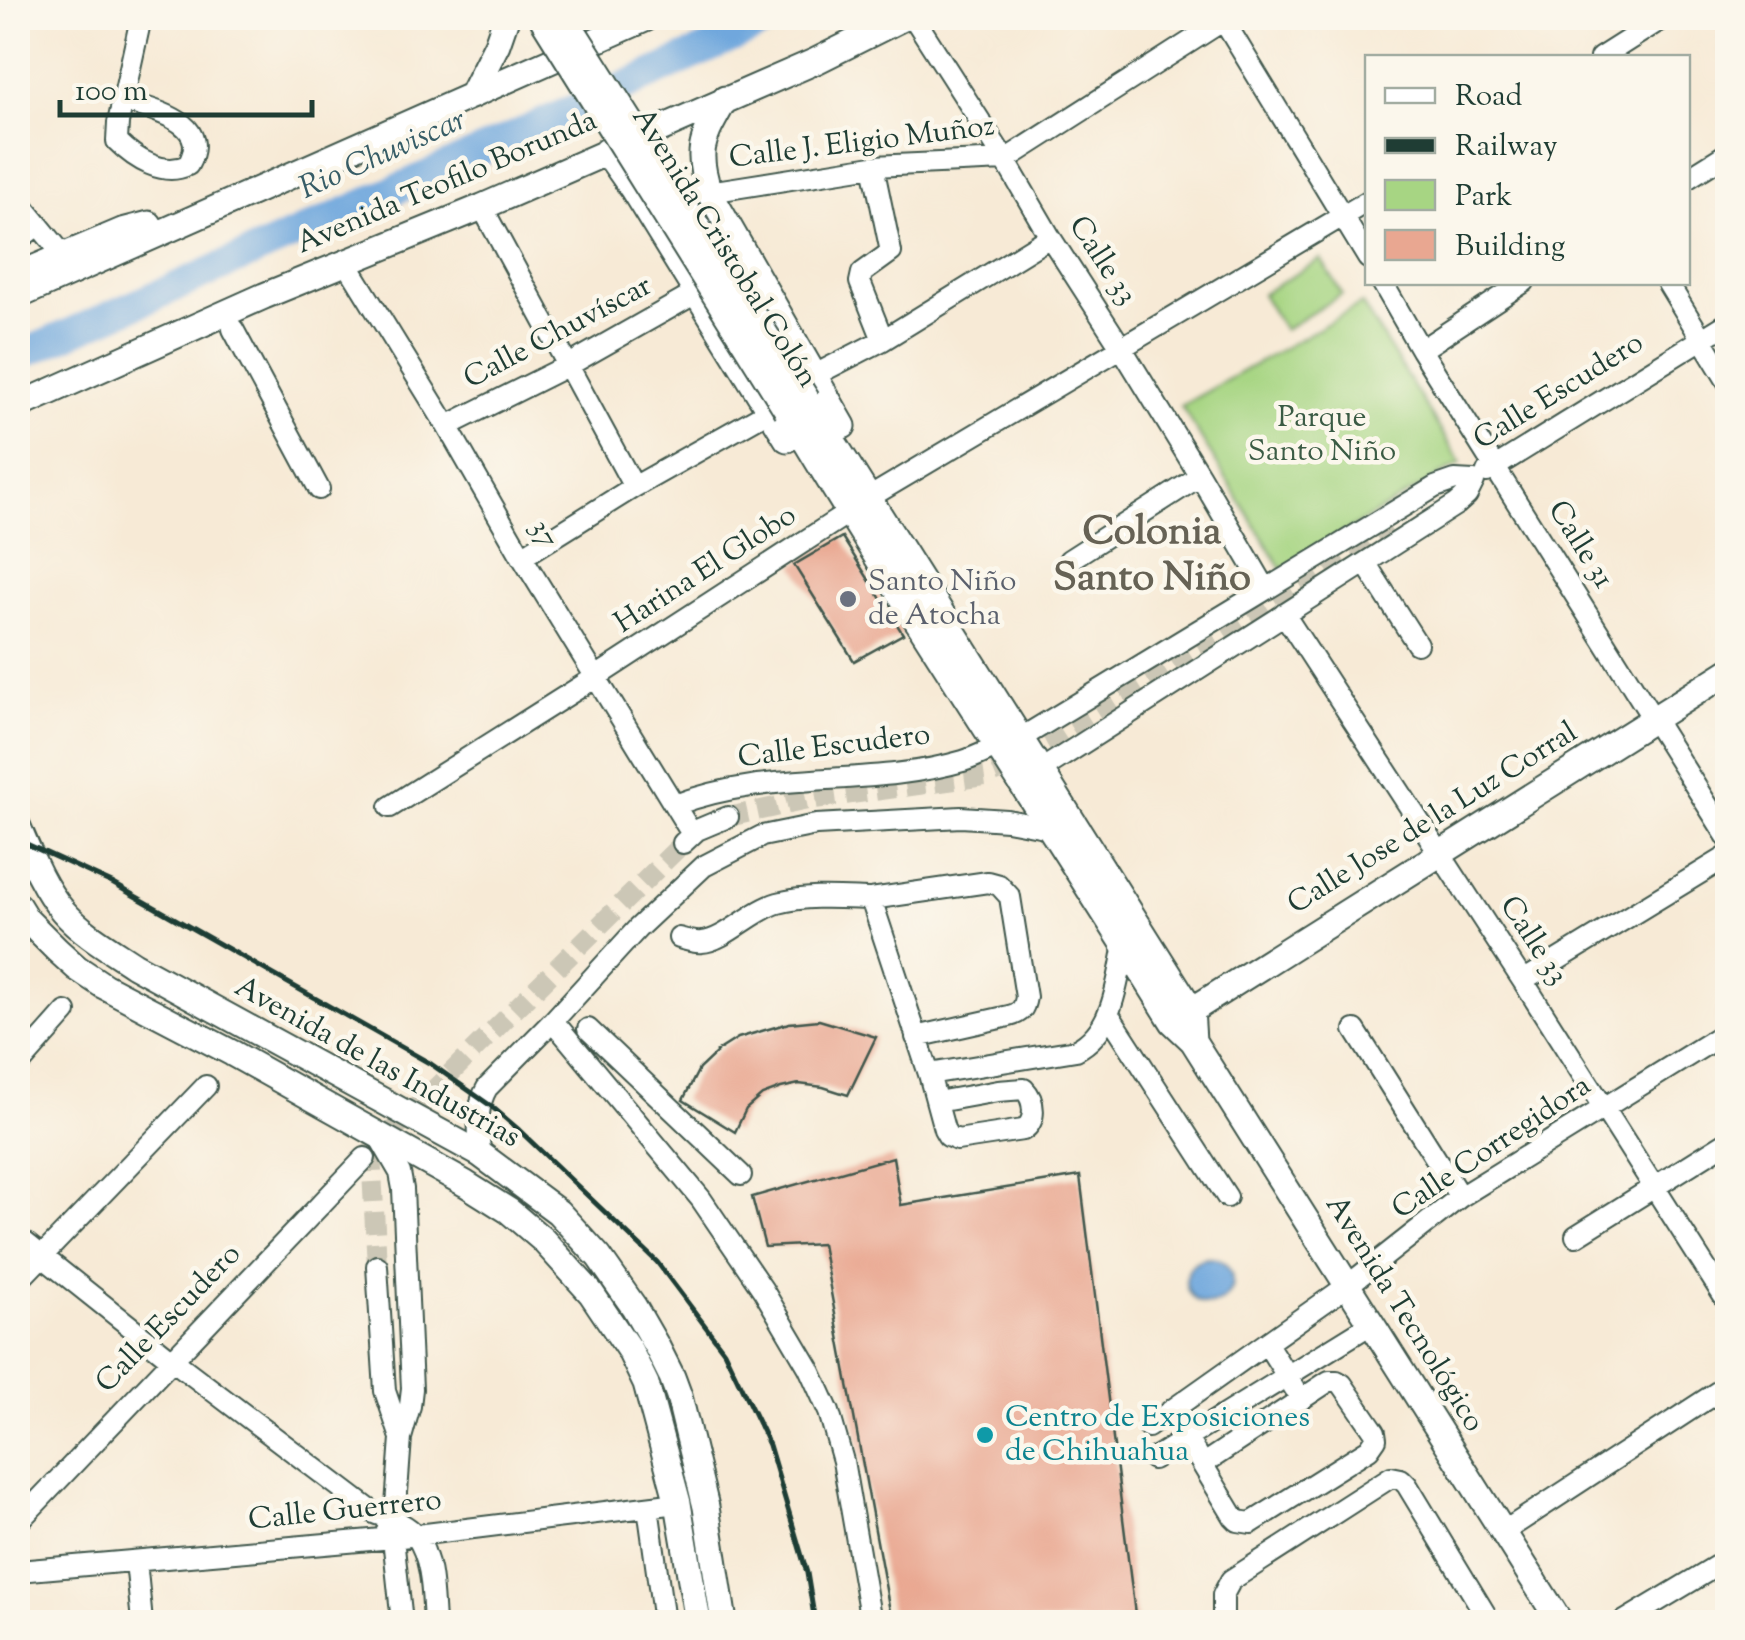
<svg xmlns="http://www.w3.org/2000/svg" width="1745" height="1640" font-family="'Sorts Mill Goudy',serif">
  <rect width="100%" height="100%" fill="#fbf7ec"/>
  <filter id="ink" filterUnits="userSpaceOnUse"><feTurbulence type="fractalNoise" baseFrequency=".01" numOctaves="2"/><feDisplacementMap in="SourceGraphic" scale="20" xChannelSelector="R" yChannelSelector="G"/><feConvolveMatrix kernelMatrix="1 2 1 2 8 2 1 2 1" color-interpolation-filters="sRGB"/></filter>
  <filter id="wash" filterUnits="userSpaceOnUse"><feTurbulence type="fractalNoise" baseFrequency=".0048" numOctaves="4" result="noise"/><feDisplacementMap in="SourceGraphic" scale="40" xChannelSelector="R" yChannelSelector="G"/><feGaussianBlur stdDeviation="2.25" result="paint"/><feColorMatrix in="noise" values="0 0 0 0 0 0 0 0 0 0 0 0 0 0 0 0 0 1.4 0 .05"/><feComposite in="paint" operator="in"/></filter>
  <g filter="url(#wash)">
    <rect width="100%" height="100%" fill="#f7ead6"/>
    <!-- green -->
    <path fill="#a7d583" stroke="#63895c" stroke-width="2.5" d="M1321,259l21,35 -58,36 -22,-36z
      M1362,304l99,159 -179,106 -101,-163z"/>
    <!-- water -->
    <path fill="#6fa7dd" stroke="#477288" stroke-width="2.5" d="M1186 1281a23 23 0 1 1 46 0a23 23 0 1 1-46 0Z"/>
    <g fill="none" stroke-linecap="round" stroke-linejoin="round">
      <!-- river -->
      <path stroke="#6fa7dd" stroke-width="30" d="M18,356l319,-140 439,-198"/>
    </g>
    <g id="blocks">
      <!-- building -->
      <path fill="#e9a791" d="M842,537l61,97 -49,27 -60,-96z
        M819,1020l57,17 -28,58 -25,-8 -24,-3 -18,4 -19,7 -16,14 -11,23 -52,-32 16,-31 20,-19 19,-12 51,-15z
        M893,1157l8,48 179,-29 56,446h-244l-70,-378 -57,3 -13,-50z"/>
    </g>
  </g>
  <g filter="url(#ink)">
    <use href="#blocks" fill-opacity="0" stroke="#3f574c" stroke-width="2.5"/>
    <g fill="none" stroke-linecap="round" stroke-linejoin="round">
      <!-- minor-tunnel -->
      <path stroke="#ccc7b6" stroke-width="20" stroke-dasharray="20 10" stroke-linecap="butt" d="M728,817l79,-17 179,-24 35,-14 40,-22 330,-210
        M371,1152l6,114
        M365,1158l317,-314"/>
      <defs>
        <path id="minor" d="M914,18l91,142 45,77 71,110 79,129 66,113
          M1222,18l146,240
          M1600,58l63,-40
          M123,100c30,11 90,21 65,65 -25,12 -53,-6 -71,-24l1,-18 23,-105
          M873,166l18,86 -29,21 -2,9 23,58
          M1688,178l40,-25
          M709,192l164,-26 132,-6 219,-140
          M18,200l46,56
          M482,207l152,280
          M18,240l20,-15
          M346,262l101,164 75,131 170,277
          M1382,282l39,68 307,488
          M1667,282l61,100
          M233,329l86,160
          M1421,350l103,-68
          M813,376l70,-36 167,-103
          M447,426l122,-61 127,-72
          M1487,472l241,-149
          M870,497l498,-296
          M522,557l112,-70 135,-76
          M1069,560l131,-84
          M1366,564l51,80
          M1284,614l239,367 205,322
          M1021,738l414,-251 20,-7 19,1
          M1041,770l416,-266 10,-9 7,-14
          M675,805c92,-36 195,-17 288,-44 13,-4 24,-10 36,-15
          M390,807l206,-130 252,-164
          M683,843l14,-13 31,-13
          M871,899l117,-17 11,3 11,12 16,100c-2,12 -5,16 -17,19l-93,21
          M679,938c7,2 15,5 23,4 22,-1 51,-32 76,-39 30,-8 62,-5 93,-4l58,175
          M1523,981l205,-125
          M1108,1013l119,184
          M553,1021l148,178 62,91 46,78 20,44 14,49 28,161
          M588,1029l153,146
          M1355,1030l105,167
          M18,1066l48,-54
          M937,1102l61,-11 26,-2c11,11 13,33 -1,41l-66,10 -9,-4 -4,-7 -15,-55 147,-24c41,-21 41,-75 51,-114
          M378,1135l22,38 3,16 9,200 -2,17 -9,32 -7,95
          M480,1154c-1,-22 -5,-46 7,-66l66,-67 85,-93 66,-62 58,-30 54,-11 145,-8 46,3 43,8
          M1576,1236l152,-95
          M18,1237l153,122 203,154c13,5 33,10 42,23 17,24 16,59 18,86
          M377,1266l8,125 16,47
          M18,1281l188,-195
          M1267,1344l28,45
          M1148,1427l199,-141 113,-89 268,-166
          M1187,1439l47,78 4,4 13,2 118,-74 7,-10 -1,-7 -33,-48 -5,-3h-8l-126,83
          M1153,1459l218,-135
          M648,1507l16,115
          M18,1522l347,-364
          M387,1530l6,8 9,84
          M1503,1532l225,-147
          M136,1561l6,61
          M18,1571l375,-33 285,-35
          M1223,1622v-27l8,-15 160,-103 10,2 6,6 83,137
          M1623,1622l105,-63"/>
        <path id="major" d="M471,96l26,-52 9,-26
          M725,99c-21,39 -31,48 -16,93l134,234
          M606,151l26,37 155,251
          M18,275l104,-44 27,-7
          M18,296l629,-278
          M807,400l384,609 2,32
          M18,406l246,-110 218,-89 334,-146 86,-43
          M787,410c123,207 259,407 386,612l20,19 367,581
          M18,827c12,28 25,61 45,84 19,22 47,38 71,54l346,189 78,58 41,45 35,50 23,40 15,30 7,19 27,111 18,115
          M18,906l8,13 31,31 20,18 27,18 128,67 234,131 43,27 34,29 48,53 39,58 16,33 32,119 20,119
          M1178,1019l550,-347"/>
      </defs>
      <!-- minor casing -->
      <use href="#minor" stroke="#3f574c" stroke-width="24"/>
      <!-- major casing -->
      <use href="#major" stroke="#3f574c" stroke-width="29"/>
      <!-- minor -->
      <use href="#minor" stroke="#fff" stroke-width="20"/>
      <!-- major -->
      <use href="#major" stroke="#fff" stroke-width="25"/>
      <!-- rail -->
      <path stroke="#1f3d34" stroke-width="5" d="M18,840l94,43 319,181 60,42 28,24 138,132 67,89 45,94 38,128 8,49"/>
      <defs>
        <path id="major-bridge" d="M542,18l245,392
          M565,18l242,382"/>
      </defs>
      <!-- major-bridge casing -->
      <use href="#major-bridge" stroke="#3f574c" stroke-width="29" stroke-linecap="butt"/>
      <!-- major-bridge -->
      <use href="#major-bridge" stroke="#fff" stroke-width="25"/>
    </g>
  </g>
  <!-- markers -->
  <circle fill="#6b7280" stroke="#fbf7ec" stroke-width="4" cx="848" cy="599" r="10"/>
  <circle fill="#0f9aa8" stroke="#fbf7ec" stroke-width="4" cx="985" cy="1435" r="10"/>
  <g text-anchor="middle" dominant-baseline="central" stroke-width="9" stroke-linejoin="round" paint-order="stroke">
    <!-- street labels -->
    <g font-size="30" fill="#1f3d34" stroke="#fbf7ec">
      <text transform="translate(862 143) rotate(-7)">Calle J. Eligio Muñoz</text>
      <text transform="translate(447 183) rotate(-23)">Avenida Teofilo Borunda</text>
      <text transform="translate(724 248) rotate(58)">Avenida Cristobal Colón</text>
      <text transform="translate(1102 261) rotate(57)">Calle 33</text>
      <text transform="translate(558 333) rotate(-28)">Calle Chuvíscar</text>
      <text transform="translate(1559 392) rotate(-32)">Calle Escudero</text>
      <text transform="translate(543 534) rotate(60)">37</text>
      <text transform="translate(1580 545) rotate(58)">Calle 31</text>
      <text transform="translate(706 570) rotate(-33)">Harina El Globo</text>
      <text transform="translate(834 747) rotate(-7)">Calle Escudero</text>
      <text transform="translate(1433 819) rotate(-32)">Calle Jose de la Luz Corral</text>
      <text transform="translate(1533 941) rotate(57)">Calle 33</text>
      <text transform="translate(377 1063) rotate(29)">Avenida de las Industrias</text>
      <text transform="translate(1492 1148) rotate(-34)">Calle Corregidora</text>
      <text transform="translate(1404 1314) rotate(58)">Avenida Tecnológico</text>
      <text transform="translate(169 1319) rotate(-46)">Calle Escudero</text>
      <text transform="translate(345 1511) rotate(-6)">Calle Guerrero</text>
    </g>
    <!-- park labels -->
    <g font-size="30" fill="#3a5b44" stroke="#fbf7ec">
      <text x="1322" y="418">Parque<tspan x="1322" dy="34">Santo Niño</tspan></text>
    </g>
    <!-- worship labels -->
    <g font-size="30" fill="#5b616d" stroke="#fbf7ec" text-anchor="start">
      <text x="868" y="582">Santo Niño<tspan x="868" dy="34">de Atocha</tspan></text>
    </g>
    <!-- culture labels -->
    <g font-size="30" fill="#0d838f" stroke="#fbf7ec" text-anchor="start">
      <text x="1005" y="1418">Centro de Exposiciones<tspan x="1005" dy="34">de Chihuahua</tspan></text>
    </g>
    <!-- water labels -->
    <g font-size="32" font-style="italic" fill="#375d67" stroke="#fbf7ec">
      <text transform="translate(383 155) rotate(-24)">Rio Chuviscar</text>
    </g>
    <!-- district labels -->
    <g font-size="40" font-weight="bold" fill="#666255" stroke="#fbf7ec">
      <text x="1152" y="533">Colonia<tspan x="1152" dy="46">Santo Niño</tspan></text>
    </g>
  </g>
  <!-- margin -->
  <rect width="1745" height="1640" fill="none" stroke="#fbf7ec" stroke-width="60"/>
  <!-- legend -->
  <rect x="1365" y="55" width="325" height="230" fill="#fbf7ec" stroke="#a3ada2" stroke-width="2.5"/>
  <rect x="1385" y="88" width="50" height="15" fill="#ffffff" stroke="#a3ada2" stroke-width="2.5"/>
  <text x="1455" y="105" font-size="30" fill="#1f3d34">Road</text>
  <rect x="1385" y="138" width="50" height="15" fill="#1f3d34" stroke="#a3ada2" stroke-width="2.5"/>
  <text x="1455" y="155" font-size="30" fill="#1f3d34">Railway</text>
  <rect x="1385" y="180" width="50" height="30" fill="#a7d583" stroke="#a3ada2" stroke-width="2.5"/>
  <text x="1455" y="205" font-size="30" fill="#1f3d34">Park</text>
  <rect x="1385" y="230" width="50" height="30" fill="#e9a791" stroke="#a3ada2" stroke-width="2.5"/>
  <text x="1455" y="255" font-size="30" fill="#1f3d34">Building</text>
  <!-- scale -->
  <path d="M60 100v15h252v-15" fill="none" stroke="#1f3d34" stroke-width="5"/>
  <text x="75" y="100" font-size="30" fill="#1f3d34" stroke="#fbf7ec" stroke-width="8" paint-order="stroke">100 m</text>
</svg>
